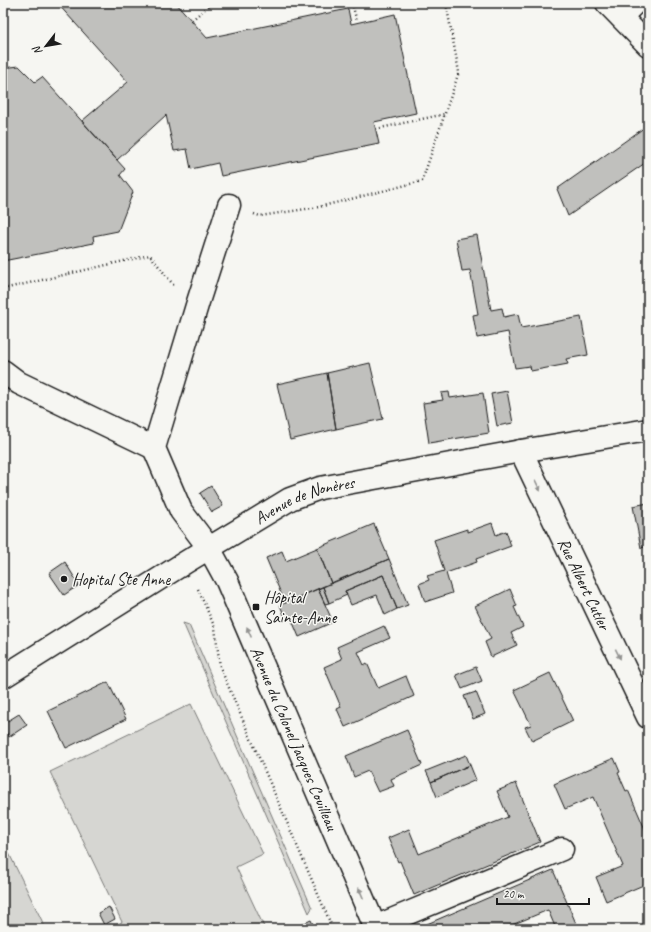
<svg xmlns="http://www.w3.org/2000/svg" width="651" height="932" font-family="Caveat,sans-serif">
  <rect width="100%" height="100%" fill="#f6f6f2"/>
  <filter id="ink" filterUnits="userSpaceOnUse"><feTurbulence type="fractalNoise" baseFrequency=".025" numOctaves="2"/><feDisplacementMap in="SourceGraphic" scale="8" xChannelSelector="R" yChannelSelector="G"/><feConvolveMatrix kernelMatrix="1 2 1 2 8 2 1 2 1" color-interpolation-filters="sRGB"/></filter>
  <g filter="url(#ink)">
    <!-- green -->
    <path fill="#d6d6d2" stroke="#797977" d="M183,623l6,2 123,283 -3,5z
      M191,704l72,150 -27,13 29,62h-157l14,-7 -72,-150z
      M3,841l43,88h-43z"/>
    <!-- building -->
    <path fill="#c0c0bd" stroke="#1c1c1c" d="M57,3h119l31,35 141,-29 3,15 44,-10 21,99 -42,9 5,22 -158,32 -3,-13 -27,6 -4,-20 -13,2 -8,-36 -49,45 -35,-39 46,-39z
      M19,66l16,16 7,-5 83,92 -5,6 13,17 -15,39 -25,5 1,7 -91,18v-193z
      M648,125v36l-80,55 -11,-27z
      M477,235l14,75 11,-2 2,9 14,-3 3,14 60,-11 7,38 -22,4 2,5 -37,7 -1,-5 -15,2 -7,-36 -31,6 -4,-23 5,-1 -8,-44 -8,1 -6,-32z
      M370,363l13,56 -47,10 -9,-56z
      M327,373l9,56 -46,11 -13,-56z
      M507,391l6,32 -16,3 -6,-32z
      M449,392l1,6 33,-5 6,40 -60,10 -6,-40 20,-3 -2,-7z
      M211,486l12,20 -11,6 -12,-19z
      M648,503v43l-7,2 -8,-42z
      M492,523l4,12 10,-4 5,15 -35,13 1,3 -31,11 6,20 -27,9 -6,-18 10,-4 -2,-4 17,-5 -10,-31 33,-11v3z
      M374,524l15,35 -58,24 -14,-35z
      M317,548l14,35 -46,20 -19,-45 16,-7 4,10z
      M389,559l19,46 -11,4 -14,-34 -38,16 2,4 -18,8 -6,-16z
      M65,562l14,23 -15,10 -15,-22z
      M383,575l14,34 -12,6 -8,-20 -26,10 -6,-14z
      M323,587l6,16 -4,1 -7,-15z
      M318,589l15,33 -34,15 -8,-19 -5,2 -6,-15z
      M510,589l7,17 -3,1 9,20 -12,6 6,12 -26,12 -6,-15 6,-3 -16,-33z
      M384,626l6,12 -32,14 6,13 3,-2 11,25 28,-12 8,20 -69,31 -8,-18 4,-2 -17,-40 18,-8 -5,-12z
      M476,667l6,14 -20,8 -6,-14z
      M550,673l23,48 -41,20 -7,-14 6,-2 -17,-35z
      M108,682l18,37 -60,29 -18,-37z
      M476,692l9,22 -12,5 -9,-23z
      M19,714l8,11 -18,12 -6,-10v-3z
      M407,730l15,35 -31,14 3,7 -16,6 -10,-21 -14,6 -8,-21z
      M466,755l4,10 -39,17 -5,-11z
      M614,758l6,14 -2,1 8,18 2,-1 20,46v47l-42,18 -10,-24 27,-11 -30,-69 -28,12 -11,-25z
      M470,765l6,15 -39,17 -6,-15z
      M516,783l24,59 -126,53 -14,-34 -2,1 -10,-24 21,-9 10,25 89,-37 -11,-26z
      M553,870l25,58 -22,1 -8,-19 -46,19h-73l-2,-5z
      M109,907l6,12 -11,6 -6,-12z
      M311,920l4,9h-23z"/>
    <g fill="none" stroke-linecap="round" stroke-linejoin="round">
      <defs>
        <g id="minor">
          <path d="M607,3l41,42"/>
          <path d="M621,17l14,-14"/>
          <path id="s1" d="M229,205l-31,97 -44,146 27,63 28,37 18,33 149,348"/>
          <path d="M3,371l16,12 135,65"/>
          <path id="s2" d="M521,451l127,266"/>
          <path id="s3" d="M3,677l183,-115 104,-63 30,-11 201,-37 127,-21"/>
          <path d="M375,927l187,-78"/>
        </g>
      </defs>
      <!-- minor casing -->
      <use href="#minor" stroke="#1c1c1c" stroke-width="25"/>
      <!-- path -->
      <path stroke="#1c1c1c" stroke-width="2.5" stroke-dasharray="1 3" stroke-linecap="butt" d="M352,3l5,19
        M192,20l20,-17
        M376,129l69,-15
        M254,214l6,2 59,-9 103,-26 37,-109 -13,-69
        M3,289l147,-34 25,32
        M198,589l17,39 5,39 113,262"/>
      <!-- minor -->
      <use href="#minor" stroke="#f6f6f2" stroke-width="22"/>
    </g>
    <!-- one-way arrows -->
    <defs><path id="oneway-solid" d="M-6-.8H1V-3.2L6.5 0L1 3.2V.8H-6Z"/></defs>
    <g fill="#949492">
      <use href="#oneway-solid" transform="translate(538 486) rotate(64)"/>
      <use href="#oneway-solid" transform="translate(249 632) rotate(-113)"/>
      <use href="#oneway-solid" transform="translate(618 654) rotate(64)"/>
      <use href="#oneway-solid" transform="translate(361 893) rotate(-113)"/>
    </g>
  </g>
  <!-- markers -->
  <g fill="#1c1c1c" stroke="#f6f6f2" stroke-width="1.5">
    <circle cx="64" cy="579" r="4"/>
    <rect x="252" y="603" width="8" height="8" rx="2"/>
  </g>
  <g text-anchor="middle" dominant-baseline="central" stroke-width="3" stroke-linejoin="round" paint-order="stroke">
    <!-- street labels -->
    <g font-size="17" fill="#1c1c1c" stroke="#f6f6f2">
      <text stroke="none"><textPath href="#s3" startOffset="351">Avenue de Nonères</textPath></text>
      <text stroke="none"><textPath href="#s2" startOffset="147">Rue Albert Cutler</textPath></text>
      <text stroke="none"><textPath href="#s1" startOffset="578">Avenue du Colonel Jacques Couilleau</textPath></text>
    </g>
    <!-- poi labels -->
    <g font-size="17" fill="#1c1c1c" stroke="#f6f6f2" text-anchor="start">
      <text x="72" y="579">Hopital Ste Anne</text>
      <text x="264" y="597">Hôpital<tspan x="264" dy="20">Sainte-Anne</tspan></text>
    </g>
  </g>
  <!-- margin -->
  <rect width="651" height="932" fill="none" stroke="#f6f6f2" stroke-width="16"/>
  <rect x="8" y="8" width="635" height="916" fill="none" stroke="#1c1c1c" stroke-width="1.5" filter="url(#ink)"/>
  <!-- north arrow -->
  <g transform="translate(46 46) rotate(239)" stroke="#f6f6f2" stroke-width="3" paint-order="stroke">
  <path d="M0-3L7 15L0 10L-7 15Z" fill="#1c1c1c"/>
  <text y="-6" font-size="11" font-weight="bold" text-anchor="middle" fill="#1c1c1c">N</text>
  </g>
  <!-- scale -->
  <path d="M497 898v6h92v-6" fill="none" stroke="#1c1c1c" stroke-width="2"/>
  <text x="503" y="898" font-size="12" fill="#1c1c1c" stroke="#f6f6f2" stroke-width="3" paint-order="stroke">20 m</text>
</svg>
